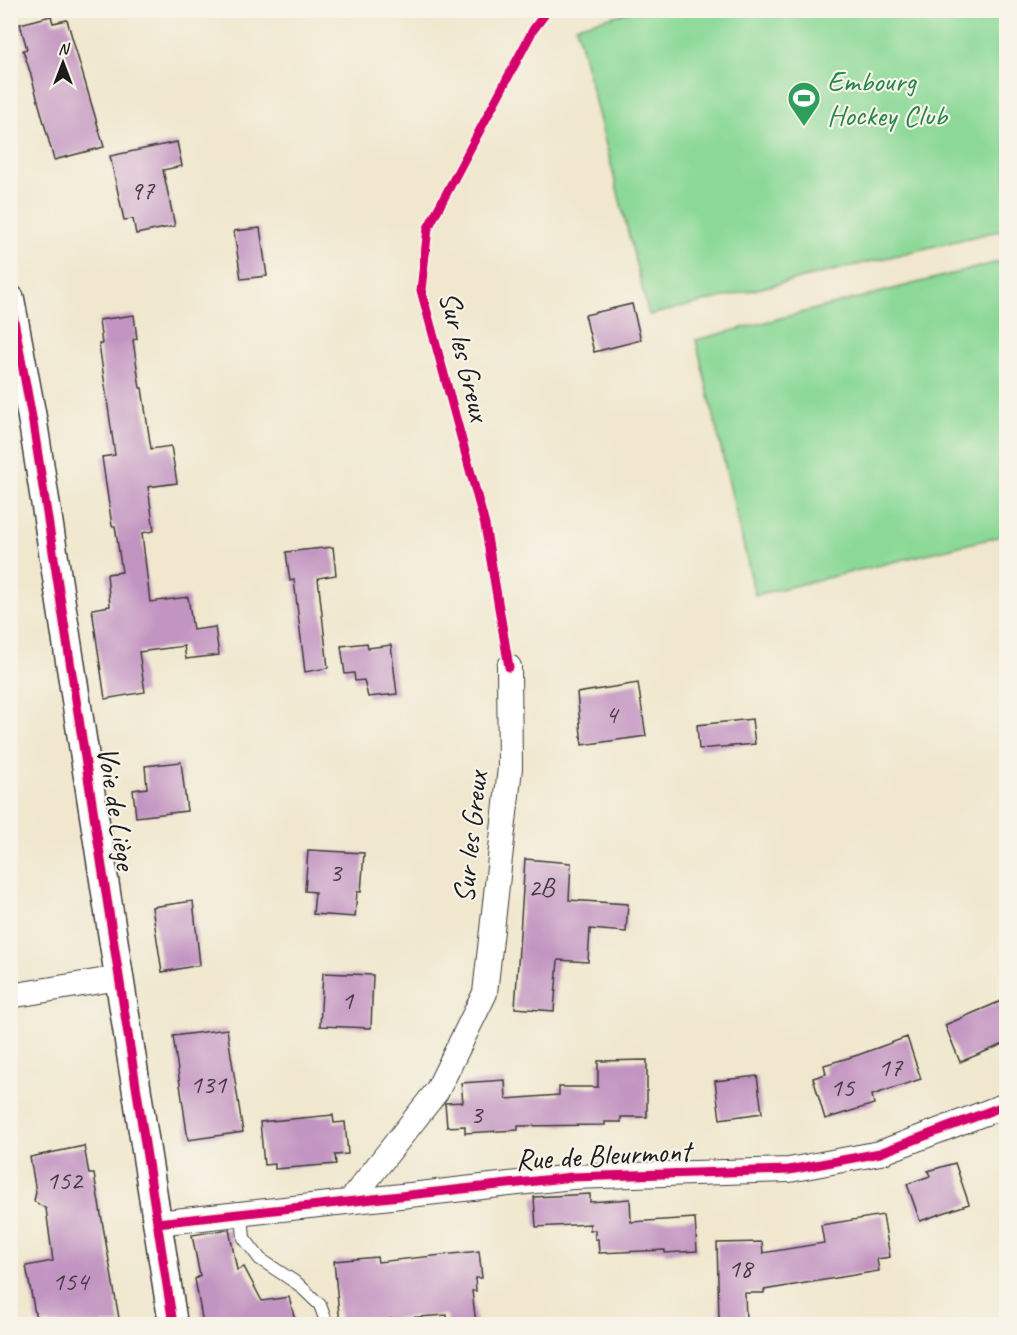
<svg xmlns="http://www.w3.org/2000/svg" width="1017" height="1335" font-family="Caveat,sans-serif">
  <rect width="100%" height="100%" fill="#f7f3e8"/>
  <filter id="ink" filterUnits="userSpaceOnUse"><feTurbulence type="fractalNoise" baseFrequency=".0167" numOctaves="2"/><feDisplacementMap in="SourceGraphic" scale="12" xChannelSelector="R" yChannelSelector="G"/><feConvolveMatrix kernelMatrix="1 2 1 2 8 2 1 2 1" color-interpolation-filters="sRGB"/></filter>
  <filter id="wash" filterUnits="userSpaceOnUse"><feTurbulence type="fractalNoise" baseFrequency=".008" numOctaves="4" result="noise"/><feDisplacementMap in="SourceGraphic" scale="24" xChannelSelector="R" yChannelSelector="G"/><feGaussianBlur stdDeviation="1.35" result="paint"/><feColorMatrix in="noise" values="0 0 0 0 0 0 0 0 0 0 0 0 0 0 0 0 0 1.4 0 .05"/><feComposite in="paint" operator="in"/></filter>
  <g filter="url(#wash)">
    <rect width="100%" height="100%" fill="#f0e7ce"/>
    <!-- pitch -->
    <path fill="#8cd997" stroke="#547a5a" stroke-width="1.5" d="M637,10l369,1v218l-357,86 -73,-289z
      M1006,260v275l-251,60 -59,-255z"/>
    <g id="blocks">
      <!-- building -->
      <path fill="#c294c1" d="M51,16l2,7 14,-3 37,127 -50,13 -23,-85 -8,-25 4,-1 -7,-25z
        M177,142l5,24 -19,4 12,56 -39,8 -3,-15 -9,1 -14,-64z
        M260,228l7,48 -26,3 -7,-48z
        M632,304l9,36 -47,12 -9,-37z
        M134,315l3,24 -4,1 7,48h2l9,61 20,-3 6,37 -29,4 6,44 -12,2 8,69 38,-5 5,33 22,-3 4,28 -33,4 -2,-13 -45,6 6,40 -40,7 -13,-90 18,-3 -3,-32 15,-2 -7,-46h-3l-10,-69 13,-2 -16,-111h3l-3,-24z
        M333,547l3,28 -18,3 10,90 -23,4 -11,-92 -4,1 -4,-29z
        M367,643l1,5 23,-3 6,49 -29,3 -4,-17 -9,1 -1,-8 -9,1 -4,-28z
        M638,683l8,53 -64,9 -5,-52z
        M752,719l3,25 -56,5 -2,-24z
        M181,762l6,49 -51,6 -3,-27 14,-2 -2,-22z
        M308,850l56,3 -3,39h-4l-2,25 -42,-3 2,-22 -10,-1z
        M525,859l46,4 -2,37 59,4 -2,28 -36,-3 -2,33 -30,-2 -4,51 -39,-3z
        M193,901l7,64 -38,7 -10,-65z
        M323,973l50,2 -2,53 -51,-2z
        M1006,999v44l-46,19 -15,-37z
        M227,1029l16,103 -55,8 -15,-104z
        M907,1037l14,42 -49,16 2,9 -49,15 -12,-41 13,-4 -2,-9 34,-10z
        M647,1060v57h-26v5h-16v3l-87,1v4l-53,3v-7l-18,1 -2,-24 18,-1 -2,-19 44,-3 1,19 53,-4v-8h39v-26z
        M757,1076l5,37 -42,6 -5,-38z
        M333,1115l1,8 11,-1 3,32 -13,1 1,9 -61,5v-5l-11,1 -4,-43z
        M84,1146l5,28h5l26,150h-83l-11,-58 27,-5 -7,-52 -12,-8 2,-9 -6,-35z
        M955,1163l14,41 -49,17 -13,-37 23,-8 -2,-5z
        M590,1194v8l40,-3 1,23 64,-4 2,33 -32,2v-3l-66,3 -1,-14h-3v-9h-5v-6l-54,3 -2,-30z
        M883,1215l7,42 -13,2 2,12 -115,19v3h-19l1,27h-27l-2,-77 45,-1 1,11 61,-10 -3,-18z
        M229,1229l8,41 7,-3 18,34 27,-4 7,27h-93l-8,-45 5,-3 -8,-41z
        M479,1251l3,27h-7l1,13h-4l4,33h-28l-1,-9 -57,4 1,5h-51l-6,-63 43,-4 1,5z"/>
    </g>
  </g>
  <g filter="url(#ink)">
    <use href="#blocks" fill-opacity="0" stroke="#3c3a37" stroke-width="1.5"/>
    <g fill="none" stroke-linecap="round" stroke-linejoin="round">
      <defs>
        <path id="service" d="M242,1215l2,23 16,21 38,25 22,21 7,19"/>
        <path id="minor" d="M10,996l109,-18
          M350,1201l87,-110 48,-98 25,-225 -1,-101
          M157,1223l415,-46 217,-7 91,-17 126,-48"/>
        <path id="tertiary" d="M10,299l23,124 140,901"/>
      </defs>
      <!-- service casing -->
      <use href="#service" stroke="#3c3a37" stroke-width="14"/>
      <!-- minor casing -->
      <use href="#minor" stroke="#3c3a37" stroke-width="26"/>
      <!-- tertiary casing -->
      <use href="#tertiary" stroke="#3c3a37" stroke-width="31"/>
      <!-- service -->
      <use href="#service" stroke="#fff" stroke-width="12"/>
      <!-- minor -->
      <use href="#minor" stroke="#fff" stroke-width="24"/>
      <!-- tertiary -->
      <use href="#tertiary" stroke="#fff" stroke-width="28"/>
      <defs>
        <path id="cycleway" d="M10,299l23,124 140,901
          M509,667l-24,-142 -64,-235 7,-62 105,-198 15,-20
          M157,1223l415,-46 217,-7 91,-17 126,-48"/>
      </defs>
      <!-- cycleway casing -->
      <use href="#cycleway" stroke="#f7f3e8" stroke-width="13"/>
      <!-- cycleway -->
      <use href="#cycleway" stroke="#d6006c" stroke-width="9"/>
    </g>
  </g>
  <!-- icons -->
  <defs>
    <symbol id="stadium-pin" viewBox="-11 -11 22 30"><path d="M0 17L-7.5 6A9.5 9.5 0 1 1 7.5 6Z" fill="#2e9e5b" stroke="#f7f3e8"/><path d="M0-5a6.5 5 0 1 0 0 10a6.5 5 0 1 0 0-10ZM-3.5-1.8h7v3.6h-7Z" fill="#fff"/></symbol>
  </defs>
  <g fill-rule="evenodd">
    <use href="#stadium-pin" x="785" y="79" width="38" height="52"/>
  </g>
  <g text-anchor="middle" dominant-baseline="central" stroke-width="4.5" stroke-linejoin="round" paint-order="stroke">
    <!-- number labels -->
    <g font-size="27" fill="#463a45">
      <text x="142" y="190">97</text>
      <text x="611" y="714">4</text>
      <text x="335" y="872">3</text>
      <text x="541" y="887">2B</text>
      <text x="347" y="1000">1</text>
      <text x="890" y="1067">17</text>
      <text x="208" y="1084">131</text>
      <text x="842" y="1087">15</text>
      <text x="476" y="1114">3</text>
      <text x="64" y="1180">152</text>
      <text x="740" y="1268">18</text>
      <text x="70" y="1281">154</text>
    </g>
    <!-- leisure labels -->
    <g font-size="30" fill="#27864d" stroke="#f7f3e8" text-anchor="start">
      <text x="827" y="81">Embourg<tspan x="827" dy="34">Hockey Club</tspan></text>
    </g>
    <!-- street labels -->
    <g font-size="30" fill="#1c1c1c" stroke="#f7f3e8">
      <text transform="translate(465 356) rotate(76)">Sur les Greux</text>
      <text transform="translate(117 808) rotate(81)">Voie de Liège</text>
      <text transform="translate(470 837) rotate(-84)">Sur les Greux</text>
      <text transform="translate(603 1155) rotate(-3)">Rue de Bleurmont</text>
    </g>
  </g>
  <!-- margin -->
  <rect width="1017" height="1335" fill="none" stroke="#f7f3e8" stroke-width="36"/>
  <!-- north arrow -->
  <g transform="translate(63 63)" stroke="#f7f3e8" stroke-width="4.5" paint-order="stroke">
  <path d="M0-4.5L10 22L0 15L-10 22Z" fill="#1c1c1c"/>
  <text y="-9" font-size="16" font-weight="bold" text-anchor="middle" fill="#1c1c1c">N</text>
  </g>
</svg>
